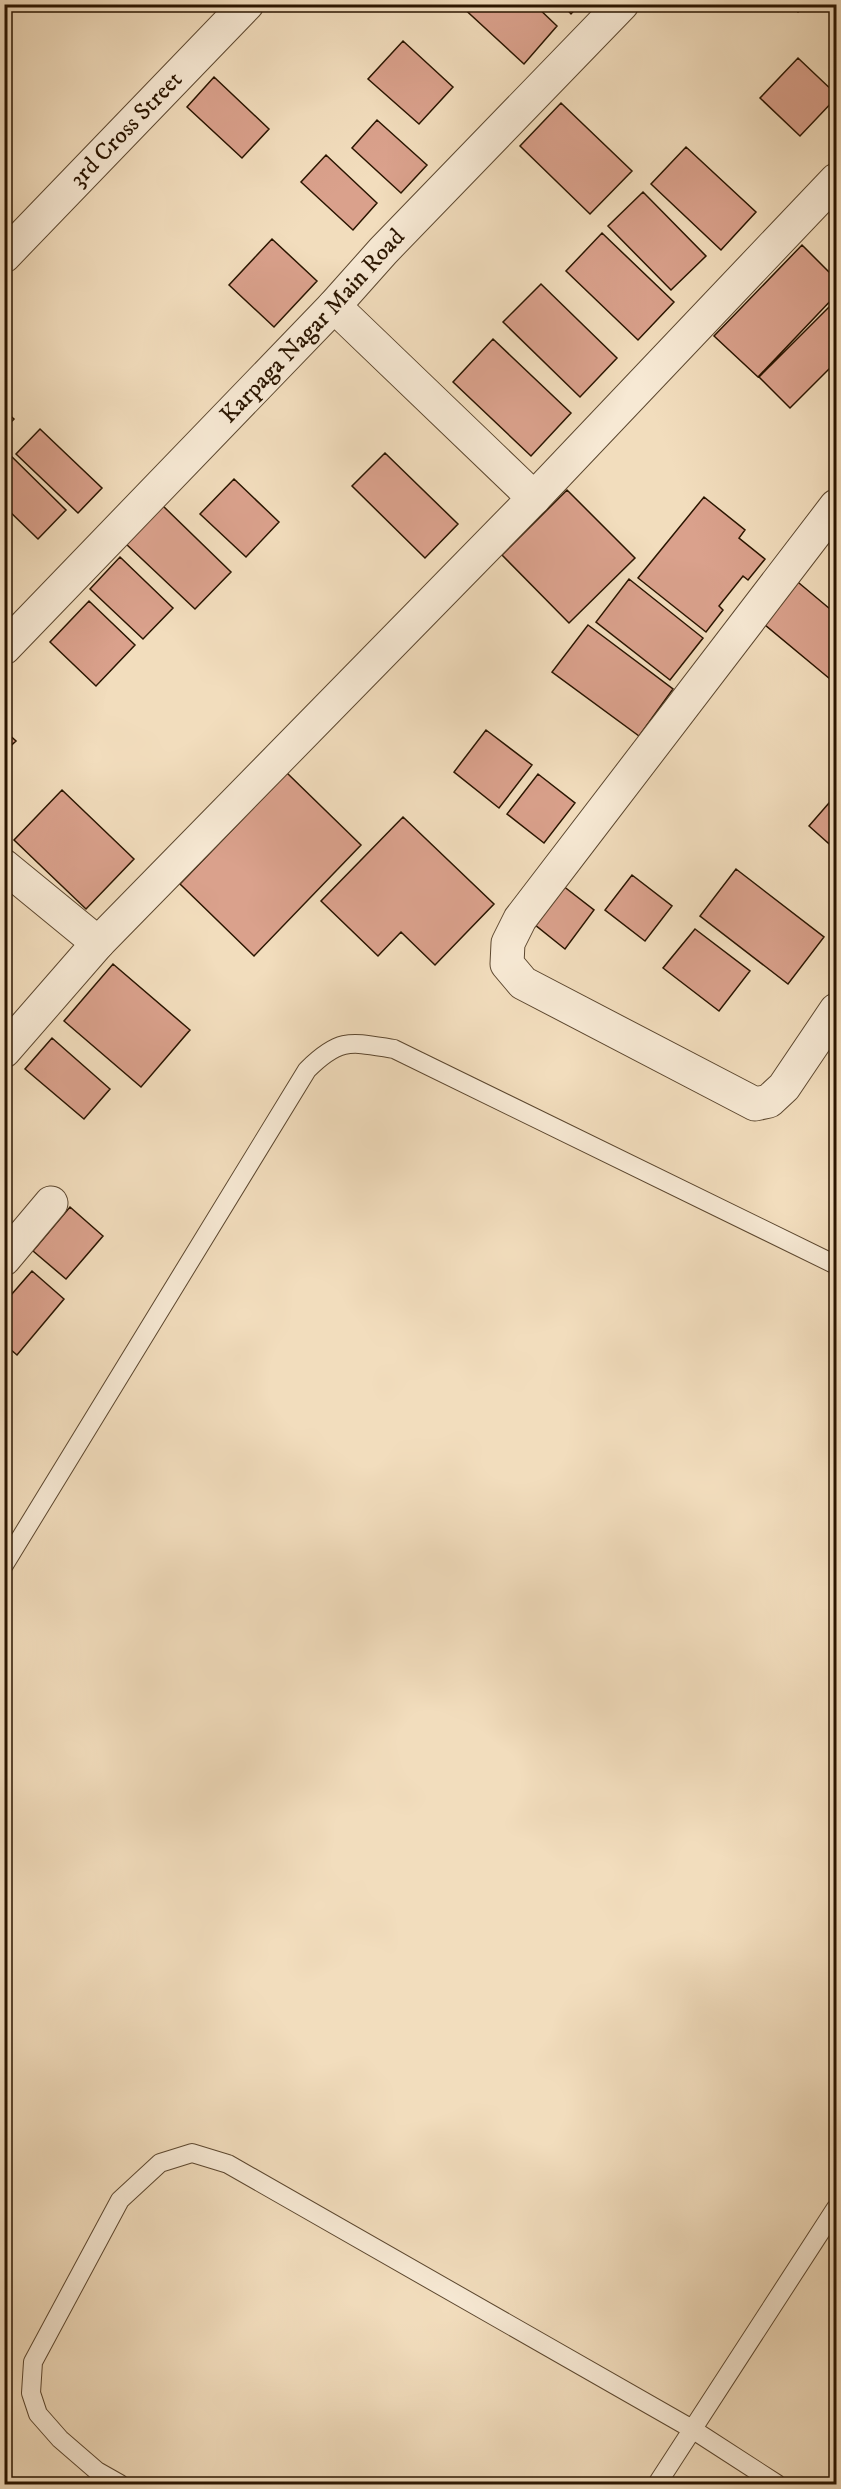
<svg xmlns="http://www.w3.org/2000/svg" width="841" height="2489" font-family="'IM FELL DW Pica',serif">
  <rect width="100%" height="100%" fill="#f2ddbd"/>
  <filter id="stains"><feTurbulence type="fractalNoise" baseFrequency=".00333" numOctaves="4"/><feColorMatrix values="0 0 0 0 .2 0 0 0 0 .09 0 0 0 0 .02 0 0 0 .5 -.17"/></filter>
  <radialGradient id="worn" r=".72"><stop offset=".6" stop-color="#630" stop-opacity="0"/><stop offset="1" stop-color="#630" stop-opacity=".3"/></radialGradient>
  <!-- building -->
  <path fill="#daa18c" stroke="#2a1500" stroke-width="1.5" d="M459,4h75l23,22 -33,38z
    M562,4h18l-9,10z
    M791,4h16l-9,8z
    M403,41l50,46 -34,37 -51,-45z
    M798,58l38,36v4l-36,38 -40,-38z
    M214,77l55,52 -27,29 -55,-51z
    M561,103l71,68 -42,43 -70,-68z
    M377,120l50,45 -26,28 -49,-45z
    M686,147l70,65 -35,38 -70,-66z
    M326,155l51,48 -24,27 -52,-48z
    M643,192l63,64 -35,34 -63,-64z
    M602,233l72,69 -36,38 -72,-69z
    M272,239l45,42 -43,46 -45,-42z
    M802,245l34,34v16l-78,82 -44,-41z
    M541,284l76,74 -37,39 -77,-75z
    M836,300v62l-46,46 -31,-31z
    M493,339l78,74 -40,43 -78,-74z
    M4,410l10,9 -10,10z
    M40,429l62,59 -24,25 -62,-59z
    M6,451l60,59 -28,29 -34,-33z
    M385,453l73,71 -33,34 -73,-72z
    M234,479l45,43 -33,35 -46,-43z
    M567,490l68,68 -66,65 -67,-68z
    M704,497l41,33 -6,8 26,21 -17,21 -5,-4 -24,30 4,4 -17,22 -68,-54z
    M162,505l69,67 -36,37 -70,-66z
    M120,557l53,51 -30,31 -53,-50z
    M793,578l43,36v70l-77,-64z
    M629,579l74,59 -33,42 -74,-58z
    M89,601l46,44 -39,41 -46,-44z
    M588,625l85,64 -34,47 -87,-64z
    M4,730l12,11 -12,11z
    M486,730l46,35 -33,43 -45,-36z
    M287,773l74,72 -107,111 -74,-72z
    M538,774l37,29 -31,40 -37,-29z
    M62,790l72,69 -48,50 -72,-69z
    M835,796l1,1v53l-27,-24z
    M403,817l91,87 -59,61 -34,-33 -23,24 -57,-55z
    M736,869l88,68 -36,47 -88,-68z
    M632,875l40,31 -27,35 -40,-31z
    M558,882l36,28 -29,39 -36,-29z
    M695,929l55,42 -31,40 -56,-43z
    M113,964l77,66 -49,57 -77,-66z
    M52,1038l58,51 -26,30 -59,-50z
    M70,1207l33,29 -37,43 -33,-28z
    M32,1271l32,28 -47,56 -13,-11v-41z"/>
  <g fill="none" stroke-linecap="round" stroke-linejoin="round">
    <defs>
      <path id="lane" d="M4,1565l303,-495c33,-33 44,-28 87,-21l442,216
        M120,2484l-23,-13 -37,-32 -22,-25 -7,-21 2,-31 87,-162 40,-37 32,-10 36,11 464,265 85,55
        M657,2484l179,-276"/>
      <g id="street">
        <path id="s1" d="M4,256l243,-252"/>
        <path d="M334,306l200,192"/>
        <path d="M836,506l-316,413 -12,24 -1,21 16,19 232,121 14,-3 15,-14 52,-77"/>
        <path id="s2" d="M4,648l330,-342 49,-55 239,-247"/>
        <path d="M4,866l94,77"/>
        <path d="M4,1051l94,-108 436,-445 302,-318"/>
        <path d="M4,1259l47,-56"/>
      </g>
    </defs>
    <!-- lane casing -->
    <use href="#lane" stroke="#5c472f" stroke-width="20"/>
    <!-- street casing -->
    <use href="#street" stroke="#5c472f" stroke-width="35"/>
    <!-- lane -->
    <use href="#lane" stroke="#f7e9d4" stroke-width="18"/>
    <!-- street -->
    <use href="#street" stroke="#f7e9d4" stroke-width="33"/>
  </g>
  <g text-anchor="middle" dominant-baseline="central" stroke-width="6" stroke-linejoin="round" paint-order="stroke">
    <!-- street labels -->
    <g font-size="24" fill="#2a1500" stroke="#f7e9d4">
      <text stroke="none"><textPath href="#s1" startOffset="176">3rd Cross Street</textPath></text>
      <text stroke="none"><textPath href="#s2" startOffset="446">Karpaga Nagar Main Road</textPath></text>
    </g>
  </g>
  <!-- margin -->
  <rect width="841" height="2489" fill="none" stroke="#f2ddbd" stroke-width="24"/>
  <rect x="6" y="6" width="829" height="2477" fill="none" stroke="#2a1500" stroke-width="3"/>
  <rect x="12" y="12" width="817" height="2465" fill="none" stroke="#2a1500" stroke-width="1.5"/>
  <rect width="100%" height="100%" filter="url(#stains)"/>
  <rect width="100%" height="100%" fill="url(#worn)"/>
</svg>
